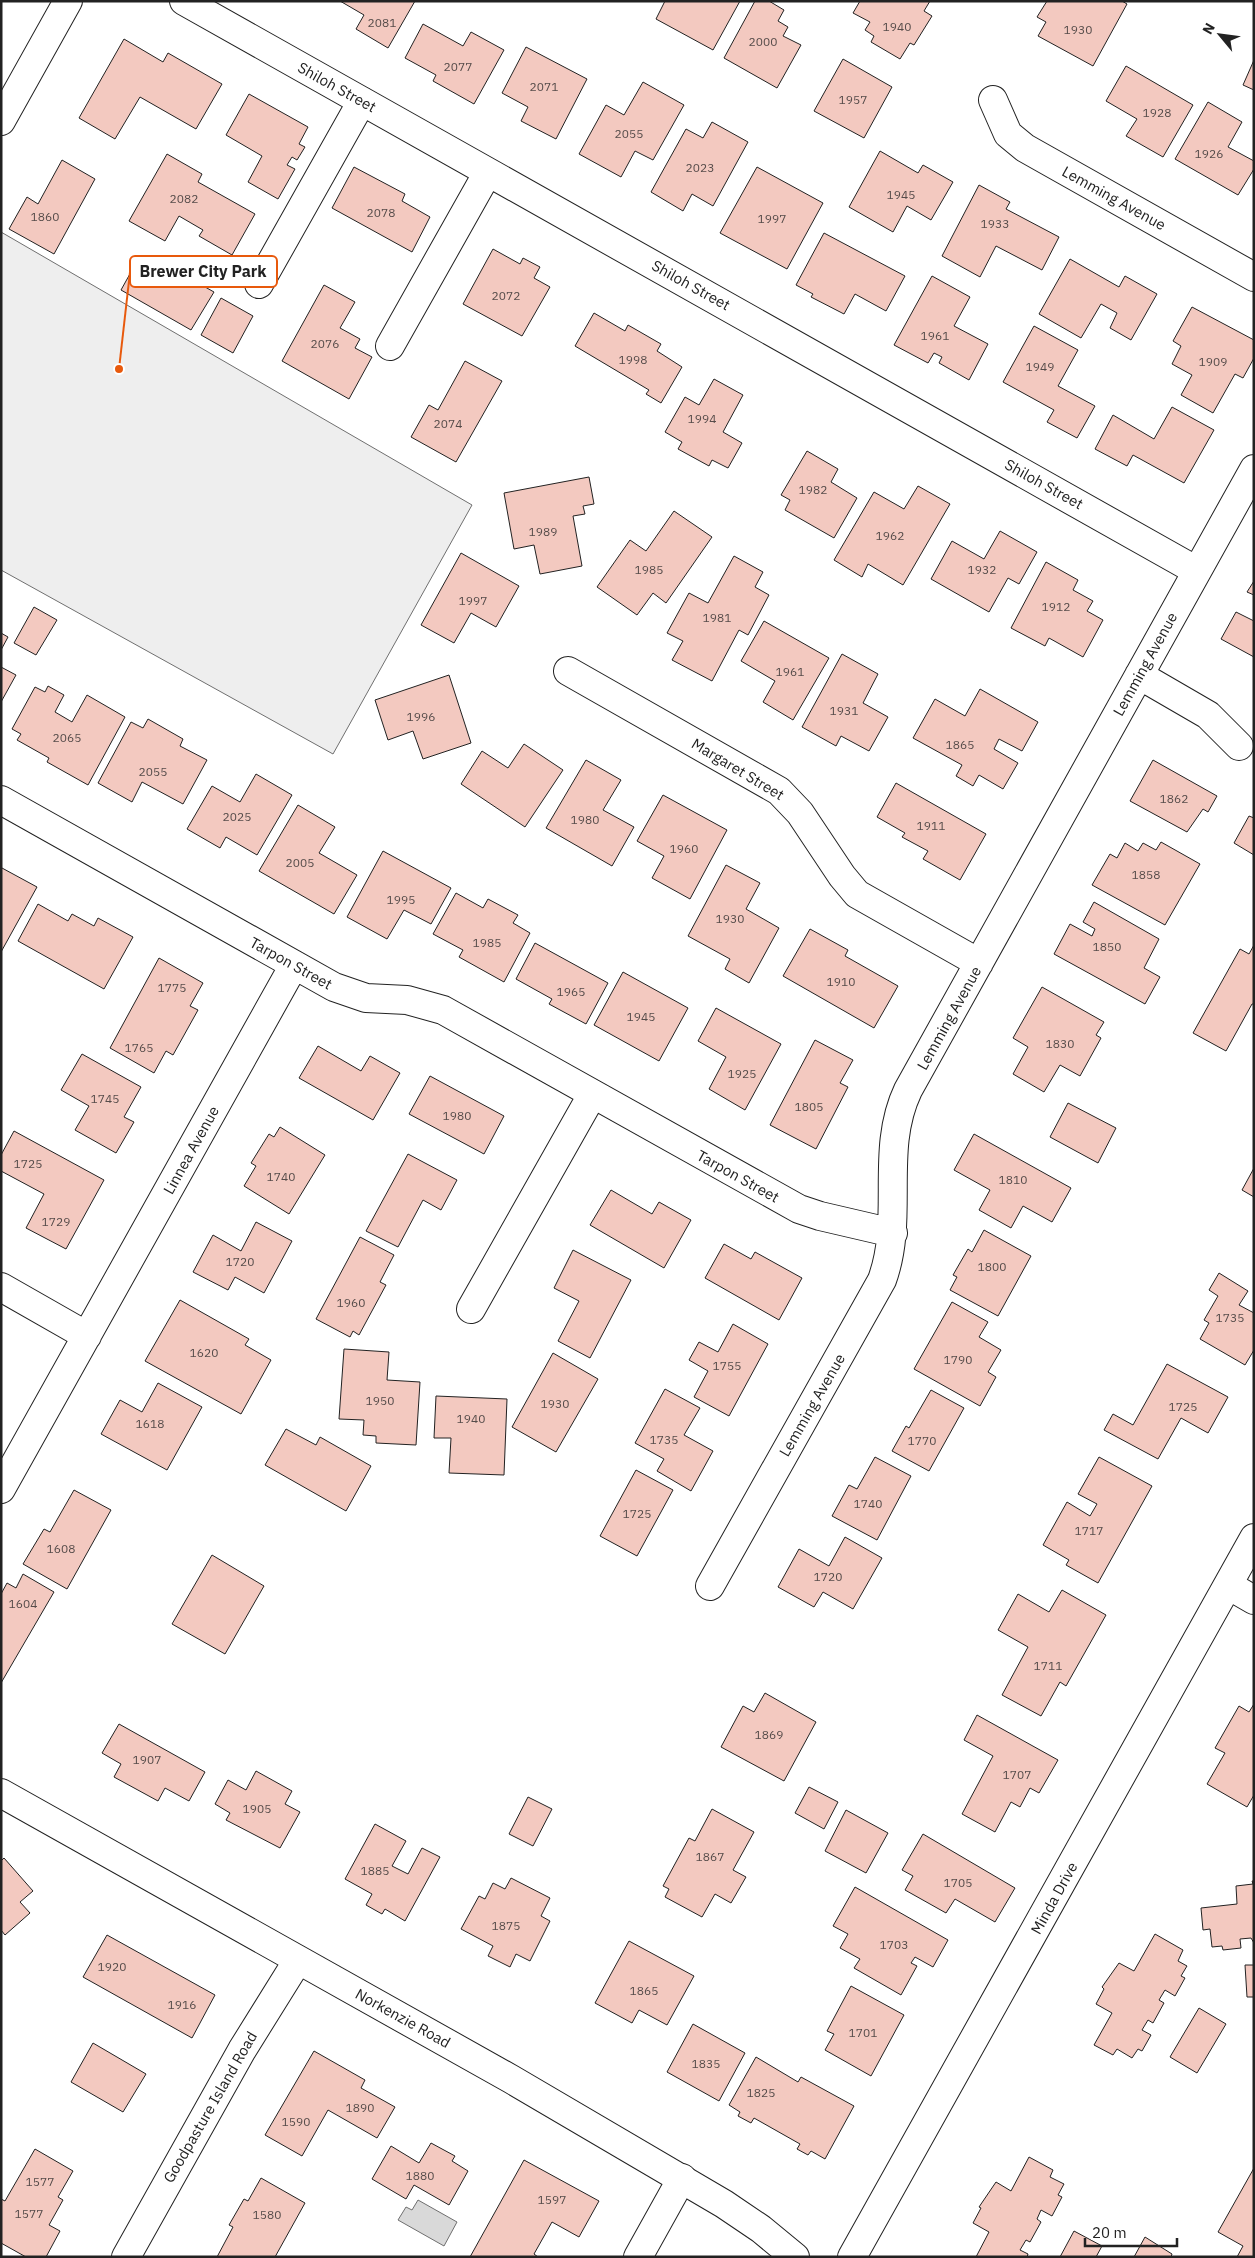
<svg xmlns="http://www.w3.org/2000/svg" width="1255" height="2258" font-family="'IBM Plex Sans',sans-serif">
  <rect width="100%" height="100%" fill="#fff"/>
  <!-- green -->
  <path fill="#eee" stroke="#6f6f6f" d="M1,232l471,273 -139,249 -332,-184z"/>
  <!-- water -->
  <path fill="#d9d9d9" stroke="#6f6f6f" d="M418,2200l39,22 -13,24 -46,-26 8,-13 6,3z"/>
  <!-- building -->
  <path fill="#f3c9c0" stroke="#222" d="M340,1h75l-27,47 -32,-19 8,-14z
    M665,1h75l-27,49 -57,-31z
    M755,1h14l15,9 -6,11 10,6 -5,9 18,9 -24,43 -53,-30z
    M860,1h70l-6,10 8,5 -18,29 -4,-2 -10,16 -29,-17 3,-6 -9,-6 5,-8 -17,-9z
    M1047,1h75l5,3 -34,62 -55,-30 8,-14 -9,-5z
    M423,24l40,22 8,-14 33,18 -30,54 -41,-23 3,-6 -31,-17z
    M124,39l39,23 5,-9 54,31 -26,45 -56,-32 -25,42 -36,-21z
    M526,47l61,32 -31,60 -35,-18 7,-14 -26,-14z
    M843,59l49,28 -28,51 -50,-27z
    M1254,60v30l-11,-5z
    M1126,66l67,39 -30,52 -37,-21 11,-17 -31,-18z
    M643,82l41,23 -31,55 -18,-9 -14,26 -42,-23 27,-49 18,10z
    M249,94l59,33 -9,17 6,3 -8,13 -5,-3 -5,8 8,4 -17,30 -30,-17 14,-26 -36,-21z
    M1208,102l34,20 -14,25 26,14v8l-16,26 -63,-36z
    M712,122l36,20 -35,64 -21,-12 -9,17 -32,-19 35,-63 17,9z
    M880,151l38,22 5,-8 30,17 -22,38 -24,-14 -14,26 -44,-25z
    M167,154l35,20 -4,8 57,32 -23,41 -33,-19 4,-6 -24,-14 -14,25 -36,-20z
    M62,160l33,19 -41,75 -45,-25 18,-32 11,7z
    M354,167l51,27 -3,7 28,16 -18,35 -80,-44z
    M757,167l66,36 -36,66 -67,-36z
    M979,185l31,17 -4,7 53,28 -17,33 -46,-24 -16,31 -38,-21z
    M824,233l81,43 -19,35 -31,-17 -11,20 -33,-17 2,-3 -17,-9z
    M493,249l27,15 3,-6 17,9 -6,11 16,9 -28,49 -59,-32z
    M1070,259l49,28 6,-11 32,18 -26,46 -21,-12 7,-15 -16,-9 -20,34 -42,-24z
    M136,263l20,12 4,-7 19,11 3,-5 32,18 -23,38 -70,-40z
    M932,276l38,21 -16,29 34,18 -19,36 -30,-17 3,-6 -8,-4 -6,10 -34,-18z
    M324,285l31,17 -15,26 20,11 -5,9 17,9 -23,42 -67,-38z
    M221,298l32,18 -20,37 -32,-18z
    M1192,307l62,33v18l-11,20 -8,-4 -22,39 -32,-18 11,-20 -20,-11 9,-18 -8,-5z
    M594,313l31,18 3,-6 33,19 -4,7 25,16 -21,36 -15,-9 3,-4 -74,-44z
    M1034,326l44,24 -20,36 37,20 -18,32 -30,-16 7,-12 -51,-28z
    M465,361l37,20 -46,81 -45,-25 18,-32 9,5z
    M714,379l29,16 -20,37 19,11 -14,25 -16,-8 -3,6 -31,-17 4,-7 -17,-10 20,-35 14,8z
    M1172,407l42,23 -30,53 -51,-28 -6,11 -32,-17 18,-34 41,24z
    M807,451l31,18 -7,13 26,16 -23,40 -49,-28 5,-10 -9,-5z
    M589,477l5,27 -11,2 2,8 -12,2 9,50 -42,8 -6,-29 -20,4 -10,-56z
    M918,486l32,18 -47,81 -35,-21 -6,13 -28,-17 40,-68 30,17z
    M674,511l38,26 -46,66 -13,-10 -16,22 -40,-28 33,-47 16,11z
    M1000,531l37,21 -18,32 -11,-6 -19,34 -58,-33 21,-38 32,18z
    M461,553l58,33 -23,41 -25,-14 -17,30 -33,-18z
    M734,556l29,16 -8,15 14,8 -21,40 -9,-5 -27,51 -40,-21 11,-19 -16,-8 22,-40 19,10z
    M1046,562l32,18 -5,10 20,11 -6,10 16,9 -20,37 -34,-19 -4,8 -34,-18z
    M1254,581v14l-7,-3z
    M34,607l23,13 -21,35 -22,-12z
    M1236,612l18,9v36l-33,-18z
    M764,621l65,37 -36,62 -30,-18 12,-21 -34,-20z
    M1,633l7,4 -7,13z
    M842,654l36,20 -15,29 25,14 -19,34 -28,-15 -5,10 -34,-19z
    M1,667l15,8 -15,27z
    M449,675l22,68 -48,16 -10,-28 -25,9 -13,-40z
    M48,686l16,9 -9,17 17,10 15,-27 38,22 -37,68 -41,-23 2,-4 -32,-18 4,-6 -9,-5 23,-42 10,5z
    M980,689l58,33 -16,29 -23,-12 -5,10 24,14 -15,26 -24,-14 -6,11 -17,-10 6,-11 -49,-27 22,-39 30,17z
    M148,719l35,20 -3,7 27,14 -24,44 -41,-22 -10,20 -34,-19 33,-61 12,6z
    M524,744l39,26 -38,57 -64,-43 21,-33 26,17z
    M586,760l35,20 -18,30 31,17 -22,39 -66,-38z
    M1153,760l64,36 -9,16 -5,-3 -16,23 -57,-31z
    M256,774l36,21 -35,60 -31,-18 -6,11 -33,-19 25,-43 28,16z
    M896,783l90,51 -26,46 -37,-21 5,-8 -26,-14 3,-4 -28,-16z
    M663,795l64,35 -37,69 -38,-21 12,-22 -27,-15z
    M298,805l37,22 -16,26 38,22 -23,39 -75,-43z
    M1249,816l5,2v37l-20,-12z
    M1161,842l39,22 -35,61 -73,-40 18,-31 7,4 8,-15 13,8 5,-8 13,7z
    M383,851l68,37 -20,36 -27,-14 -17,29 -40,-22z
    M726,865l34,18 -14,26 33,19 -30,55 -24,-14 5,-10 -42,-23z
    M2,868l35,19 -36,65v-83z
    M456,893l27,15 5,-9 30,16 -5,8 17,10 -26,49 -45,-25 4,-7 -30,-16z
    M1094,902l65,37 -15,29 16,9 -15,27 -91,-50 16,-30 22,12 3,-7 -12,-7z
    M38,904l30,17 4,-7 22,12 4,-8 35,19 -29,52 -86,-48z
    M810,929l38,21 -3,6 53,30 -24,42 -91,-52z
    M535,943l73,40 -22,41 -37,-20 3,-5 -36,-20z
    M1254,945v59h-2l-26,47 -33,-18 47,-84 9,5z
    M159,958l44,25 -13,23 8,4 -25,45 -7,-4 -12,22 -44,-25z
    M623,972l65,36 -29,53 -65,-36z
    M1042,987l62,35 -8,13 5,3 -21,38 -20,-11 -16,27 -31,-18 15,-27 -15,-9z
    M716,1008l65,36 -36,66 -36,-21 17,-32 -28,-16z
    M815,1040l38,20 -13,23 8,4 -32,62 -46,-24z
    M318,1046l43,25 9,-15 30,17 -27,47 -74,-42z
    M82,1054l59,33 -17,30 10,5 -18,31 -41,-23 14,-24 -28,-16z
    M430,1076l74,40 -20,38 -75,-40z
    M1068,1103l48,25 -18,35 -48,-26z
    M280,1127l45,28 -36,59 -45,-28 12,-20 -5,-3 18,-29 5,3z
    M14,1131l90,49 -38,69 -40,-21 18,-34 -43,-23v-16z
    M974,1134l97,54 -19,34 -29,-16 -12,22 -32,-18 11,-20 -36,-20z
    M408,1154l49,26 -16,30 -18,-10 -25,47 -32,-16z
    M1254,1168v29l-12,-7z
    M611,1190l41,24 7,-12 32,18 -27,48 -74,-43z
    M256,1222l36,19 -28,52 -29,-16 -7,13 -35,-18 20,-37 28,16z
    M984,1230l47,26 -33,60 -48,-26 7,-13 -4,-2 15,-26 4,3z
    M360,1237l34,18 -14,27 6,3 -27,50 -6,-4 -3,6 -34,-18z
    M724,1244l27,15 4,-7 47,26 -23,42 -74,-42z
    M573,1250l58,30 -41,78 -32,-17 21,-40 -25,-13z
    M1219,1273l29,18 -9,14 15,8v37l-9,15 -45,-26 9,-16 -5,-3 14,-24 -9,-6z
    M180,1300l69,39 -4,6 26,15 -30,54 -96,-53z
    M952,1302l36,20 -9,15 22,13 -13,22 8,5 -16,29 -66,-37z
    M733,1324l35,20 -39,72 -35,-19 14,-26 -19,-11 10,-18 19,10z
    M344,1349l45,3 -2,28 33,2 -4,63 -40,-2v-7l-13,-1 1,-15 -25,-1z
    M553,1353l45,26 -42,73 -44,-25z
    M1167,1364l61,33 -20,36 -27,-15 -23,41 -54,-29 9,-16 20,11z
    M158,1383l44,24 -35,63 -66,-36 19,-34 22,12z
    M665,1389l35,19 -16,27 29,16 -22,40 -34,-20 7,-12 -29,-16z
    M931,1390l33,18 -35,63 -37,-20 14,-25 3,2z
    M436,1396l71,3 -3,76 -55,-2 2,-35h-17z
    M286,1429l30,16 4,-8 51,29 -25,45 -81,-46z
    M875,1457l36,19 -34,64 -45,-24 17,-31 8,4z
    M1099,1457l53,29 -54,97 -32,-18 3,-5 -26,-15 24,-43 23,14 7,-12 -19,-10z
    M636,1470l37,20 -36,66 -37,-20z
    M74,1490l37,20 -44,79 -44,-25 21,-35 6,3z
    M845,1537l37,21 -29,51 -30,-17 -9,15 -36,-20 21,-38 30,17z
    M212,1555l52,31 -39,68 -53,-30z
    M23,1574l31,18 -53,91v-89l6,-11 9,5z
    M1062,1590l44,25 -40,71 -6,-4 -19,34 -39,-21 26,-48 -30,-17 20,-36 31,18z
    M765,1693l51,29 -32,59 -63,-34 22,-41 11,6z
    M1254,1704v91l-7,12 -40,-23 18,-31 -10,-5 24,-42 10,6z
    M977,1715l81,45 -19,33 -9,-5 -10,19 -9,-5 -16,30 -33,-18 31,-58 -29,-16z
    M119,1724l86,48 -16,29 -24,-13 -7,13 -44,-24 7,-13 -19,-11z
    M256,1771l36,20 -7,13 15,8 -20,36 -54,-28 4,-7 -15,-9 13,-24 18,10z
    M809,1787l29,15 -14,27 -29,-16z
    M528,1797l24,12 -19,37 -24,-12z
    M712,1809l42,23 -21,38 13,7 -15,26 -16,-9 -13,23 -37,-20 4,-8 -6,-3 26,-48 6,3z
    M846,1810l42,23 -22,40 -41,-22z
    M375,1824l31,17 -14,25 16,8 14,-26 18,9 -35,64 -20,-12 -3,5 -16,-9 6,-11 -27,-15z
    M923,1834l92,54 -20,34 -40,-23 -9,14 -41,-23 8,-14 -11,-6z
    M4,1858l29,33 -13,11 10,11 -25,22 -4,-5v-69z
    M511,1878l39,20 -9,18 9,5 -20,40 -14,-7 -6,13 -22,-11 5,-10 -32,-17 18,-33 6,3 8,-16 12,6z
    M1252,1881h2v62l-3,-5 -11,1 1,9 -18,2 -1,-4 -10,1 -2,-18 -7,1 -2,-22 36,-4 -1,-18 17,-2z
    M855,1887l93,53 -15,27 -18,-10 -4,6 6,3 -16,29 -47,-27 6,-9 -20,-11 8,-14 -15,-8z
    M1155,1934l28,16 -5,11 9,5 -6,10 4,2 -10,18 -10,-6 -6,10 5,3 -11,20 -5,-3 -6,10 9,5 -9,16 -4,-2 -6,9 -15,-9 -4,6 -19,-10 18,-32 -16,-9 8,-15 -2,-2 17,-24 15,8z
    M107,1935l108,60 -23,43 -109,-61z
    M629,1941l65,35 -27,49 -28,-15 -7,13 -37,-20z
    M1245,1965h9v32h-7z
    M851,1986l53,29 -33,61 -46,-26 9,-16 -7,-3z
    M1199,2008l27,16 -29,49 -27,-16z
    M693,2024l52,29 -26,48 -52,-29z
    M93,2043l53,31 -23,38 -52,-30z
    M314,2051l51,29 -4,8 34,19 -18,31 -49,-28 -26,46 -37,-21z
    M756,2057l42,25 3,-5 53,29 -29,53 -14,-8 -3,4 -11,-6 3,-5 -46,-26 -3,5 -13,-7 2,-4 -11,-7z
    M431,2143l24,13 -3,5 16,10 -19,34 -35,-20 -8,14 -34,-20 19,-33 28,17z
    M35,2149l38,22 -15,26 5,3 -14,25 11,6 -14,26h-20l-25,-14v-44l4,2z
    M1029,2157l24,13 -3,7 14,7 -6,11 4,2 -10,19 -11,-6 -4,9 4,3 -11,20 -4,-2 -6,10 8,4 -1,3h-51l13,-25 -16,-9 8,-15 -2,-1 17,-25 15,9z
    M524,2160l75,41 -20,36 -27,-15 -18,32 4,3h-68z
    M1254,2168v89h-17l6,-11 -25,-14z
    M261,2178l44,25 -30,54h-58l16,-30 -4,-2 15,-26 4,2z
    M1074,2231l28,15 -6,11h-36z
    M1145,2237l27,17 -1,3h-37z"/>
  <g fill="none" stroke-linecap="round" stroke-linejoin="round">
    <defs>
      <path id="street" d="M184,1l1013,570
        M993,100l15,34 17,14 229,129
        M1,121l67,-120
        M259,284l103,-183
        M390,346l98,-174
        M568,671l211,120 21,22 42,63 15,18 122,69
        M1139,675l69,40 31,31
        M1,800l333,187 32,11 41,2 36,10 356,199 21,7 73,17
        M1,1287l86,49
        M471,1309l121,-214
        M1,1489l293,-524
        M1228,1585l26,15
        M710,1586l172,-306c23,-63 -3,-129 26,-190l346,-621
        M638,2257l44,-79
        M852,2257l402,-719"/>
      <path id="secondary" d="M1,1793l510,286 213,125 37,25 34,28
        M126,2257l116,-207 56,-90"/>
    </defs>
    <!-- street casing -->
    <use href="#street" stroke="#222" stroke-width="30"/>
    <!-- secondary casing -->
    <use href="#secondary" stroke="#222" stroke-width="30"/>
    <!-- street -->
    <use href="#street" stroke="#fff" stroke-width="28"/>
    <!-- secondary -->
    <use href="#secondary" stroke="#fff" stroke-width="28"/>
  </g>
  <g text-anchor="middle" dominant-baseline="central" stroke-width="4" stroke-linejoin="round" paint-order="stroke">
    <!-- number labels -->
    <g font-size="12" fill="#564c4a">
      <text x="382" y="22">2081</text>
      <text x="897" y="26">1940</text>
      <text x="1078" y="29">1930</text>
      <text x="763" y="41">2000</text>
      <text x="458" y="66">2077</text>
      <text x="544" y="86">2071</text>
      <text x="853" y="99">1957</text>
      <text x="1157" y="112">1928</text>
      <text x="629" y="133">2055</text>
      <text x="1209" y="153">1926</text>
      <text x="700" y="167">2023</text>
      <text x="901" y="194">1945</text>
      <text x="184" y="198">2082</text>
      <text x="381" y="212">2078</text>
      <text x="45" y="216">1860</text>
      <text x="772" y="218">1997</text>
      <text x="995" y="223">1933</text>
      <text x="506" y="295">2072</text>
      <text x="935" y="335">1961</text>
      <text x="325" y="343">2076</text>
      <text x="633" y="359">1998</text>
      <text x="1213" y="361">1909</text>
      <text x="1040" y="366">1949</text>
      <text x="702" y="418">1994</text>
      <text x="448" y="423">2074</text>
      <text x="813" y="489">1982</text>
      <text x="543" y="531">1989</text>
      <text x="890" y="535">1962</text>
      <text x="649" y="569">1985</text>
      <text x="982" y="569">1932</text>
      <text x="473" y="600">1997</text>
      <text x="1056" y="606">1912</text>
      <text x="717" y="617">1981</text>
      <text x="790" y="671">1961</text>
      <text x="844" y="710">1931</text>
      <text x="421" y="716">1996</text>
      <text x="67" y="737">2065</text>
      <text x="960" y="744">1865</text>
      <text x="153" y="771">2055</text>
      <text x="1174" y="798">1862</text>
      <text x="237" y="816">2025</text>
      <text x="585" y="819">1980</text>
      <text x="931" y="825">1911</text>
      <text x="684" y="848">1960</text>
      <text x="300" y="862">2005</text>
      <text x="1146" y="874">1858</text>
      <text x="401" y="899">1995</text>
      <text x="730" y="918">1930</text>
      <text x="487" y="942">1985</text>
      <text x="1107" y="946">1850</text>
      <text x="841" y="981">1910</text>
      <text x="172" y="987">1775</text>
      <text x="571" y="991">1965</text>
      <text x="641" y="1016">1945</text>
      <text x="1060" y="1043">1830</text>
      <text x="139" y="1047">1765</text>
      <text x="742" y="1073">1925</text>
      <text x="105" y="1098">1745</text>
      <text x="809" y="1106">1805</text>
      <text x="457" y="1115">1980</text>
      <text x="28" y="1163">1725</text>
      <text x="281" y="1176">1740</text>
      <text x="1013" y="1179">1810</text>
      <text x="56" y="1221">1729</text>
      <text x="240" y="1261">1720</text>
      <text x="992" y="1266">1800</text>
      <text x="351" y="1302">1960</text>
      <text x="1230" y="1317">1735</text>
      <text x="204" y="1352">1620</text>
      <text x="958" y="1359">1790</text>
      <text x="727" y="1365">1755</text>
      <text x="380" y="1400">1950</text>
      <text x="555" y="1403">1930</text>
      <text x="1183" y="1406">1725</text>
      <text x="471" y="1418">1940</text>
      <text x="150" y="1423">1618</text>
      <text x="664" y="1439">1735</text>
      <text x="922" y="1440">1770</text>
      <text x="868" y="1503">1740</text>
      <text x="637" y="1513">1725</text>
      <text x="1089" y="1530">1717</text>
      <text x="61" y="1548">1608</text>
      <text x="828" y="1576">1720</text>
      <text x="23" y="1603">1604</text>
      <text x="1048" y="1665">1711</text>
      <text x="769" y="1734">1869</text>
      <text x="147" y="1759">1907</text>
      <text x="1017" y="1774">1707</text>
      <text x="257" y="1808">1905</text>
      <text x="710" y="1856">1867</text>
      <text x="375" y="1870">1885</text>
      <text x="958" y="1882">1705</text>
      <text x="506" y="1925">1875</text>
      <text x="894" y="1944">1703</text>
      <text x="112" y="1966">1920</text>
      <text x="644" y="1990">1865</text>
      <text x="182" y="2004">1916</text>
      <text x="863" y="2032">1701</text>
      <text x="706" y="2063">1835</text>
      <text x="761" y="2092">1825</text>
      <text x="360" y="2107">1890</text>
      <text x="296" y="2121">1590</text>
      <text x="420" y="2175">1880</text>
      <text x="40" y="2181">1577</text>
      <text x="552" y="2199">1597</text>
      <text x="29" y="2213">1577</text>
      <text x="267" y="2214">1580</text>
    </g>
    <!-- street labels -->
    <g font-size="15" fill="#222" stroke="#fff">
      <text transform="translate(337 87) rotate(29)">Shiloh Street</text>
      <text transform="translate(1114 198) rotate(29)">Lemming Avenue</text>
      <text transform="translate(691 285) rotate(29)">Shiloh Street</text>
      <text transform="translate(1044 484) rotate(29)">Shiloh Street</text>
      <text transform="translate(1145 664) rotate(-61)">Lemming Avenue</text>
      <text transform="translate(738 769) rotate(31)">Margaret Street</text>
      <text transform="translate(291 963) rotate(29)">Tarpon Street</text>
      <text transform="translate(949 1018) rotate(-61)">Lemming Avenue</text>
      <text transform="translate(191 1150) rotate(-61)">Linnea Avenue</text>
      <text transform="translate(738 1176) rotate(29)">Tarpon Street</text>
      <text transform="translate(812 1405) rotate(-60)">Lemming Avenue</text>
      <text transform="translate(1054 1898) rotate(-61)">Minda Drive</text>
      <text transform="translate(403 2018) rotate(29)">Norkenzie Road</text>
      <text transform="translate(210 2107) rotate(-60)">Goodpasture Island Road</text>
    </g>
  </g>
  <!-- callouts -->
  <path fill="none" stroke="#e8590c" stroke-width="2" d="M119 369L130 272"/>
  <circle fill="#e8590c" stroke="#fff" stroke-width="2" cx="119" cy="369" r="5"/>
  <rect fill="#fff" stroke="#e8590c" stroke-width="2" x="130" y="256" width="147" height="31" rx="5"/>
  <g font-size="16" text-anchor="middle" font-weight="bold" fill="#222">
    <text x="203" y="277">Brewer City Park</text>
  </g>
  <!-- border -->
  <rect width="1255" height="2258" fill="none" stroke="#222222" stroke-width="5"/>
  <!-- north arrow -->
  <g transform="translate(1220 35) rotate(299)" stroke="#ffffff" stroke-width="4" paint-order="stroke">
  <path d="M0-4L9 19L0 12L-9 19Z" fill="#222222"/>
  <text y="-8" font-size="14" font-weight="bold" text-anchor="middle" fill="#222222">N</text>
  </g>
  <!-- scale -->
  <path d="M1085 2238v8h92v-8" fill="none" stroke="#222222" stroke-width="2.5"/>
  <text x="1092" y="2238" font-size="15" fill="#222222" stroke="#ffffff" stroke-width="4" paint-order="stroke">20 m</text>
</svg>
